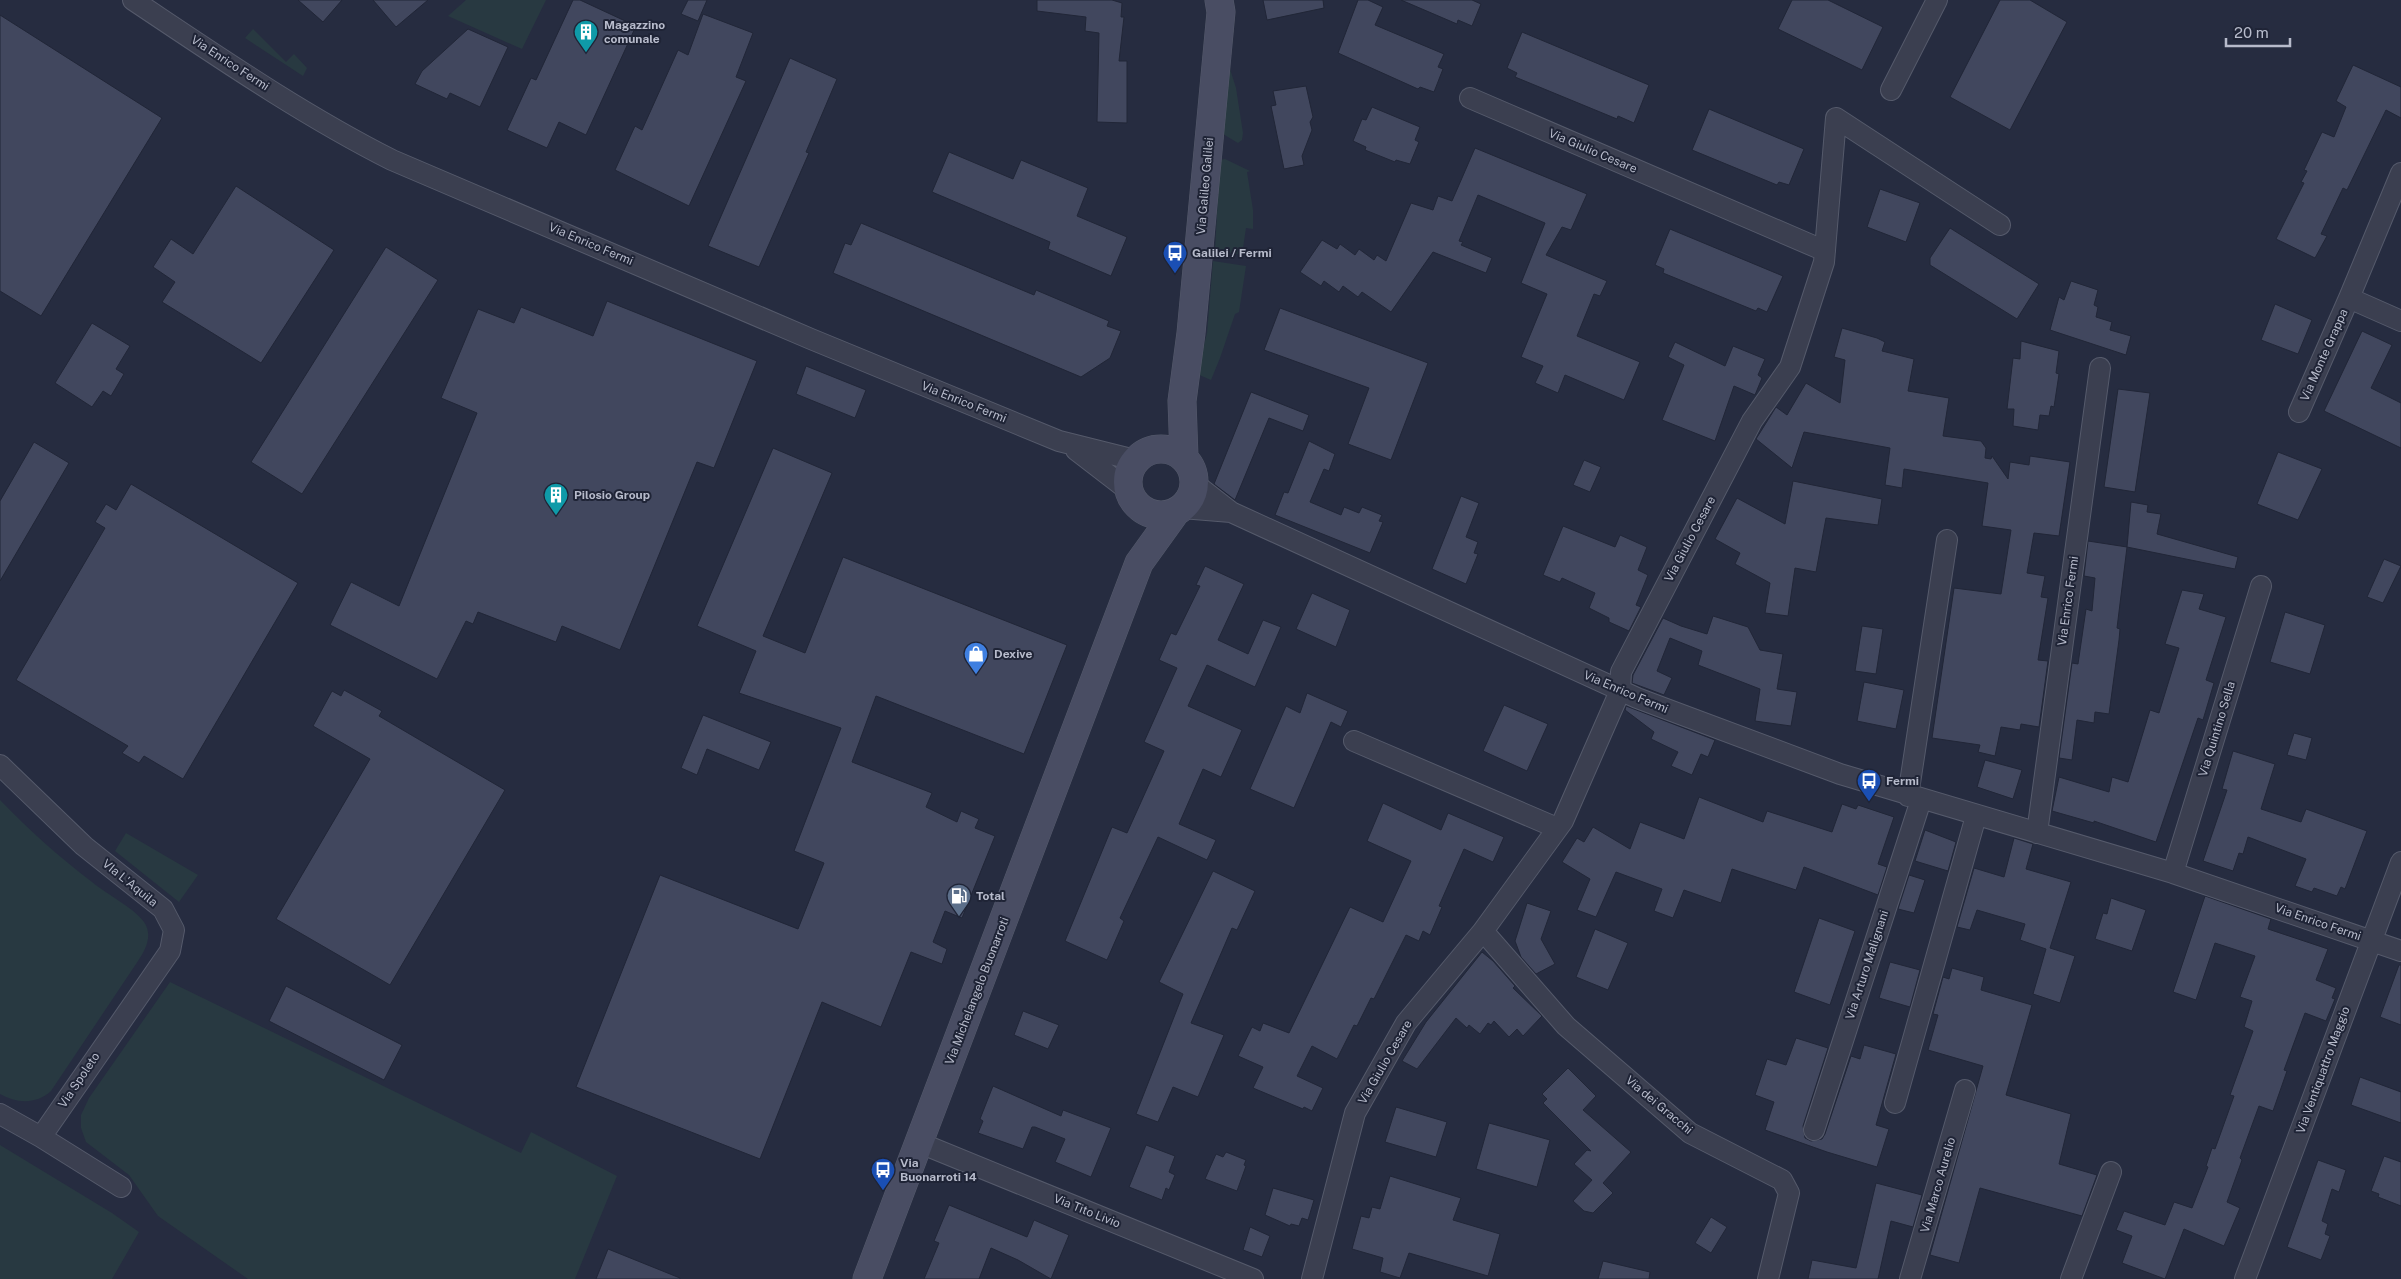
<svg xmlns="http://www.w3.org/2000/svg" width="2401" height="1279" font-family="'Public Sans',sans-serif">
  <rect width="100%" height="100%" fill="#262c40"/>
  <!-- green -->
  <path fill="#283941" d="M466,0h80l-24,49 -74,-33z
    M253,29l33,33 8,-8 13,14 -4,8 -58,-38z
    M1224,50l12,38 7,45 -1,7 -4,3 -15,-9z
    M1225,159l25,12 -3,1 6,38v19l-7,-1 -4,27 -27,-5 5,-90z
    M1213,261l33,5 -7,46 -4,2 -15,44 -9,22 -14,-6 10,-41z
    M0,800c29,30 59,57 92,82 14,12 41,25 52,40 9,13 2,27 -6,39l-87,130c-14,13 -34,13 -51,3z
    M126,833l72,42 -19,27 -64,-51z
    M170,982l351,171 10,-21 86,44 -42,103h-327l-90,-63 -29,-41 -43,-33 -5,-14v-13l8,-17z
    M0,1145l112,68 27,19 -27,47h-112z"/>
  <!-- building -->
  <path fill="#41475e" stroke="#212637" d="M298,0h44l-19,22z
    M373,0h55l-32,27z
    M573,0h7l56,26 -50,109 -27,-13 -12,26 -40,-18 24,-52 5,2z
    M688,0h19l-9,21 -17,-7z
    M1037,0h75l10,3 -1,14h3l-5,44h8v62l-30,-1 2,-89 -14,-2 1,-14 -49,-6z
    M1263,0h60l1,8 -57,12z
    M1358,0h10l15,7 -8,18 69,29 -6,13 5,2 -9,23 -14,-5 -2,2 -80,-36z
    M1401,0h71l9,4 -9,22 -14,-6 -1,4z
    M1792,0h36l55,27 -21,43 -84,-41z
    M2000,0h30l37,22 -57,108 -60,-33z
    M703,14l50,19 -17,44 10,4 -57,125 -74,-36 20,-44 7,4 36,-80 10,5z
    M0,15l162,103 -121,198 -41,-25z
    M468,29l40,18 -28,60 -30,-14 -3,6 -32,-15 7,-13z
    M1522,32l127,53 -15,38 -16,-7 -1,3 -102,-42 2,-4 -10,-5z
    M790,58l47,21 -31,73 3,1 -50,114 -51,-21z
    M2353,65l48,22v31l-15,-8 -39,80 -4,-2 -22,46 6,2 -12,22 -39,-19 28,-56 -3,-1 6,-11 -3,-1 18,-38 12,5 12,-30 -10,-6z
    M1306,86l7,31 -3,5 2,8 -10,26 2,9 -20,4 -13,-63 5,-1 -3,-14z
    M1372,107l48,20 -5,13 4,2 -9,22 -14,-4 -1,2 -30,-12 1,-3 -13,-6 9,-22 4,1z
    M1709,109l95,40 -15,36 -10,-3 -2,3 -85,-35z
    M1475,148l112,46 -16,36 -9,-3 -16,28 61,26 -7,15 -6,-2 -17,42 63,26 -16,38 -59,-25 -7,18 -23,-10 8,-17 -22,-9 26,-63 -26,-11 24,-60 -67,-28 -19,46 4,1 -2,3 31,13 -6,15 -53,-21 -42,60 -29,-20 -4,5 -15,-11 -4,6 -15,-11 -3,5 -21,-14 22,-32 15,9 3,-5 15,11 4,-6 15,11 3,-5 9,6 25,-58 22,7 5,-14 14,5z
    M949,152l64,27 8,-19 67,28 -11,28 50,21 -16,39 -63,-27 2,-7 -118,-50z
    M236,186l98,64 -73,113 -99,-61 13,-20 -22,-15 18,-28 22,15z
    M1880,189l40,14 -14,39 -39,-15z
    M861,223l173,72 2,-5 73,31 -2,5 14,5 -11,27 -29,19 -248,-104 12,-30 6,2z
    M1950,228l89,56 -22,35 -87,-54v-7z
    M1670,229l113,47 -16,36 -9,-4 -2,3 -93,-38 1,-4 -9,-4z
    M386,247l52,33 -136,214 -51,-32z
    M2071,281l27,9 -4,15 4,2 -2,10 16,5 -2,8 21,6 -5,19 -76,-25 9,-33 5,3z
    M607,301l150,60 -43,107 -17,-6 -77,188 -58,-24 -6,16 -78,-30 -5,12 -7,-3 -29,58 -107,-54 21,-43 48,24 78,-193 -36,-15 37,-89 36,14 7,-16 72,29z
    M2275,304l37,16 -14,34 -37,-14z
    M1280,308l148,55 -37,97 -43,-16 21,-56 -105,-38z
    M92,323l38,23 -14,23 8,5 -13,22 -8,-5 -11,16 -37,-24z
    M1842,328l35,10 8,4 -3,9 32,8 -6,32 41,7 -6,38 38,5 5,7 -1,10 6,1 1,-3 16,23 2,-17 19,3 1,-9 40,6 -11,74 -25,-3 -7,40 18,3 -4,21 7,1 -10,62 10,1 -9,66 -18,-3 -1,6 -19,-3 -6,29 -17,-4 2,-7 -48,-7 22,-150 47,6 10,-64 -29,-4 6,-43 -84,-14 -2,19 -17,-3 5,-37 -86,-16 -12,36 -36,-29 20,-32 11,8 19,-32 34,20 5,-43 -11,-3z
    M2362,331l30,14 -21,43 30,15v45l-77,-37z
    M2021,341l38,10 -3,22 3,1 -5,33 -3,-1 -2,10 -9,-1 -2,15 -25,-4 1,-17h-7l6,-51 7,1z
    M1675,342l50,24 8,-20 32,13 -7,16 4,3 -7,17 -21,-9 -19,55 -53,-21 22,-55 -16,-8z
    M806,366l60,24 -11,28 -59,-24z
    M2118,389l32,4 -15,99 -31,-5z
    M1251,392l58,23 -6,16 -34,-13 -34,82 -21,-16z
    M1309,441l26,13 -6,17 -5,-2 -14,33 31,13 3,-8 15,6 3,-6 20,8 -3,6 4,1 -13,31 -95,-38 9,-23 4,1z
    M34,442l35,21 -69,118v-80z
    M773,448l59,25 -69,163 42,17 38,-96 224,88 -43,109 -148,-58 -24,66 80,31 -6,14 31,15 4,-11 18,8 -4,9 20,8 -33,82 -17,-7 -12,31 14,7 -5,15 -31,-12 -30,75 -59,-25 -62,157 -184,-72 84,-212 138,54 26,-66 -30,-12 47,-123 -102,-35 17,-42 -59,-25z
    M2278,452l44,17 -24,51 -41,-16z
    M1584,460l17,7 -11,25 -17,-7z
    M1793,481l89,18 -4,26 -52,-7 -10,54 -21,-4 -7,48 -23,-3 5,-30 -35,-19 5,-11 -25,-14 22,-41 48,26z
    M131,484l167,99 -115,196 -39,-23 -5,7 -17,-10 6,-7 -112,-66 89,-152 -10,-6 11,-18 10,6z
    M1461,496l18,7 -13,34 12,5 -4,11 4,1 -12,30 -34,-15z
    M2131,502l17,3 -1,7 14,2 -4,20 81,23 -3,12 -108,-22 -10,81 3,1 -1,11 -10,74 -14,-2 -1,11 -17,-3 -5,40 -13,-2 13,-95 6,1 8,-55 6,2 3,-33 -11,-2 4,-35 39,6z
    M1563,526l52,21 5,-12 27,12 -9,23 10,5 -12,30 5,2 -12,24 -20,-9v-4l-20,-10 6,-15 -33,-15 -2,4 -17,-7z
    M2384,559l17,7 -18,37 -16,-6z
    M1205,566l39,18 -26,56 30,14 15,-34 18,7 -26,60 -48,-22 -19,41 54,24 -21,47 -18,-8 -24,55 37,16 -9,20 -49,-23 -38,81 4,3 -17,39 -42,-19 47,-114 15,6 37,-82 -20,-9 33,-74 -18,-8 12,-27 5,2 24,-49 -4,-1z
    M2182,590l22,4 -5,15 27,8 -20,63 8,3 -11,37 -5,-2 -42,124 -62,-21v2l-42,-12 7,-34 50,15 3,-15 16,5 22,-72 9,3 20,-65 -14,-4z
    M1312,593l38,17 -14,37 -40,-18z
    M2285,612l40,13 -15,49 -40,-12z
    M1713,616l35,11 12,23 23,4 -6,35 20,3 -6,34 -36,-5 5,-32 -62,-24 4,-14 -32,-13 -13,33 15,7 -8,17 -32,-12 1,-8 30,-57 18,8 26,8z
    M1862,626l21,3 -7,45 -21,-3z
    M1864,682l40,8 -8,39 -39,-8z
    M344,690l38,21 -3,5 126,74 -115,195 -114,-66 94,-160 -57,-33 19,-35 9,5z
    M1307,693l41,18 -7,16 -10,-5 -37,86 -44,-19 36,-83 14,7z
    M1504,705l44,19 -21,47 -44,-20z
    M1626,706l89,34 -7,17 -7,-3 -9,21 -21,-9 7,-14 -27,-13 3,-7 -29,-22z
    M703,715l68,27 -12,28 -52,-21 -10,26 -16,-7z
    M2294,733l18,5 -6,22 -19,-5z
    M2233,751l42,13 -14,45 40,13 5,-13 61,22 -22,58 -4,-2 -4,9 -23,-8 -2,4 -17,-6 11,-27 -58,-22 -5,17 -4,-1 -6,18 -30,-10 24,-71 -5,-1z
    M1985,760l37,10 -9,29 -36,-12z
    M1699,797l64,25 4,-11 65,21 10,-28 14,5 2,-4 36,12 -16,47 9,3 -9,28 -74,-28 -8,23 -64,-21 -11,34 -37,-13 -11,28 -19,-7 8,-22 -46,-17 -20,45 -19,-7 13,-31 -28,-17 15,-24 7,4 9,-15 37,22 10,-27 44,17z
    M1383,803l58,27 7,-17 56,24 -11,25 -29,-13 -25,57 3,1 -12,28 -7,-4 -4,10 -13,-6 -32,64 -3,-1 -14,28 -3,-1 -17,34 -25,-13 -15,30 26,12 -11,23 -8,-4 -1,2 -50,-21 10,-21 -25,-11 14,-29 8,4 3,-8 26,10 61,-126 33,15 28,-61 -44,-20z
    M1925,830l31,12 -8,29 -33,-10z
    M2014,838l19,6 -7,25 45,13 -21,66 25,8 -15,47 -27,-9 13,-45 -26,-9 5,-16 -48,-14 -7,20 -13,-3 17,-59 30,9z
    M1213,871l42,20 -18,39 -5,-2 -41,95 33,12 -26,62 -25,-10 -15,35 -22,-8 47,-120 -24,-12z
    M1909,875l16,5 -11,33 -16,-4z
    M2205,896l66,23 -3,10 60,20 -12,31 20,8 -4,10 3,1 -9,22 -21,-8 -21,57 3,1 -14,40 -14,-5 -19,52 2,2 -15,42 13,6 -16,38 -40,-17 -19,50 -43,-16 10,-27 -16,-6 8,-19 41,14 9,-23 18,6 16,-41 -2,-1 6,-18 3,1 19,-53 -4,-1 23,-64 -9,-4 8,-26 -12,-4 15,-41 -40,-13 -19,57 -23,-8z
    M2111,898l35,12 -14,41 -37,-12 8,-26 4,1z
    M1527,903l24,8 -10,28 14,25 -19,10 -15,-17 -6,-16z
    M1819,918l36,13 -25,74 -36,-13z
    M1595,929l33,14 -20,47 -32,-13z
    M1482,952l11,9 22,25 -2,2 29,28 -19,20 -6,-7 -8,8 -15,-16 -3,4 -3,-2 -8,11 -11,-9 -2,3 -11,-10 -39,51 -15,-8 24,-39z
    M1890,962l30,8 -10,37 -31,-9z
    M2399,965h2v60l-21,-8z
    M1952,968l32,9 -3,13 51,15 -26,90 65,19 -12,50 38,11 -15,41 -102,-28 -21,75 -29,-8 53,-189 -55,-16 10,-35 -5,-1 10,-37 6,2z
    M286,986l116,59 -18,35 -115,-59z
    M1023,1011l36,14 -11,24 -34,-14z
    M1796,1038l32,10 -25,78 2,12 6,3 11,-2 3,-5 26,-78 9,3 4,-14 32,9 -20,71 13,4 -12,38 -50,-15 -62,-22 9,-28 -19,-7 12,-36 19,6z
    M1568,1068l28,28 -13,14 48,42 -28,31 10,10 -20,20 -9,-2 -11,-10 19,-21 -18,-16 13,-14 4,1 -48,-48 4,-4 -5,-5z
    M2360,1077l41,15v31l-50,-18z
    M993,1086l68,30 2,-6 48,18 -20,49 -36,-15 10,-23 -30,-12h-3l-9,22 -45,-16 5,-12 -3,-2z
    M1396,1107l51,15 -11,35 -51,-15z
    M1489,1123l61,17 -13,47 -61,-18z
    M1146,1145l29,11 -6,16 6,3 -6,15 -3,-2 -4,12 -33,-13z
    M1226,1152l20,8 -2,5 2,1 -9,25 -32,-12 11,-25 7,3z
    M2384,1156l17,6v44l-23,-9 1,-3 -8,-3z
    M2318,1160l28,10 -7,22 -7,-3 -10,32 6,3 -3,10 5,2 -9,24 -34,-13z
    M1390,1176l71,22 -8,22 47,14 -12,42 -79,-23 -9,25 -20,-6 3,-14 -31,-9 9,-33 8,2 3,-11 8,2z
    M1876,1183l46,12 -9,32 -22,-6 -13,58h-70l4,-19 44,8z
    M1273,1188l41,12 -6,20 -6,-2 -3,8 -8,-2 -1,2 -25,-11z
    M949,1205l78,32 7,-17 35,15 -18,44 -33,-19 -27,-12 -12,31h-55l15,-36 -5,-2z
    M1711,1217l16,10 -16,26 -16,-10z
    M1250,1227l20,9 -8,21 -19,-7z
    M608,1249l72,29v1h-84z
    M1603,1261l47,11 -1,7h-51z"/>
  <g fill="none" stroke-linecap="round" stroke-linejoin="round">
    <defs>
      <path id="street" d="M133,0c84,56 168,114 259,160l419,179 248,102 76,19
        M1891,90l46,-90
        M1470,98l355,153
        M2401,173l-52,125 52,23
        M2299,412l50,-114
        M1076,450l52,40
        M1195,484l36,28 406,186 203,76 333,99 228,78
        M1182,508l49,4
        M1354,741l203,87
        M0,765l84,81 79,63 11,21 -4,21 -129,186
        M1908,796l39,-256
        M2037,833l63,-465
        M2173,873l88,-287
        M1483,931l83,95 124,107 92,47 7,13 -21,86
        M1895,1103l81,-287
        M0,1114l41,23 80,50
        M1814,1130l107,-330
        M920,1143l333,136
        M1312,1279l43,-166 51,-90 77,-92 80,-110 57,-130 1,-19 131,-251 38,-54 34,-105 12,-144 164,107
        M1910,1279l55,-189
        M2071,1279l40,-107
        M2245,1279l156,-417"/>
      <path id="secondary" d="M1128 482a33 33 0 1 1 66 0a33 33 0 1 1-66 0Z
        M1184,457l-2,-56 9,-68 30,-321 -2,-12
        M867,1279l272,-716 36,-50"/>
    </defs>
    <!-- street casing -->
    <use href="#street" stroke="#555a6b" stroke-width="22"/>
    <!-- secondary casing -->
    <use href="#secondary" stroke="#555a6b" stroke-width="29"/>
    <!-- street -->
    <use href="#street" stroke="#3b3f50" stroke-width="20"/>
    <!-- secondary -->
    <use href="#secondary" stroke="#494d63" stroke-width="28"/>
  </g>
  <!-- icons -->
  <defs>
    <symbol id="building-pin" viewBox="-11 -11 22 30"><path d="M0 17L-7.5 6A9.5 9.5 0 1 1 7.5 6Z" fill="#0f9aa8" stroke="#1f2436"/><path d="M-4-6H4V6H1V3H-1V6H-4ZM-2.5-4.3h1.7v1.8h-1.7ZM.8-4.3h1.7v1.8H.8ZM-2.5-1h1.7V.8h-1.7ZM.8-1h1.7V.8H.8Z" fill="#fff"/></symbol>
    <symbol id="bus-pin" viewBox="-11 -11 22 30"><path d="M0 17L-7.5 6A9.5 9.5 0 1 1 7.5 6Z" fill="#1a4fb4" stroke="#1f2436"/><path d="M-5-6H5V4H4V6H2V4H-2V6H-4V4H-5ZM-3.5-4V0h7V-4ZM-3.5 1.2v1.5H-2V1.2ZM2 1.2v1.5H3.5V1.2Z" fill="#fff"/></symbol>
    <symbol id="shop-pin" viewBox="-11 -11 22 30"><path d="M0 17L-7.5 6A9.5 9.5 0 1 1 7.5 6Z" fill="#3f7fe0" stroke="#1f2436"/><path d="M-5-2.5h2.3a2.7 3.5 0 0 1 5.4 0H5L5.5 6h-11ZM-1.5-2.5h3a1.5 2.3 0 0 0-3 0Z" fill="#fff"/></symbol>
    <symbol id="fuel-pin" viewBox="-11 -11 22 30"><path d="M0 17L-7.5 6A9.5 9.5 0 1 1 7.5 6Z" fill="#5c6f8a" stroke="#1f2436"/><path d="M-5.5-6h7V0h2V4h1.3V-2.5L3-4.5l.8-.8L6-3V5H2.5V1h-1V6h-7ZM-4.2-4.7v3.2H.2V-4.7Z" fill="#fff"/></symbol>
  </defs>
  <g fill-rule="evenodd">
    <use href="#building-pin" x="572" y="18" width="28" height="38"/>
    <use href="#bus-pin" x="1161" y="239" width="28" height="38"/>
    <use href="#building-pin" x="542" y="481" width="28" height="38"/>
    <use href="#shop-pin" x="962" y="640" width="28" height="38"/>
    <use href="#bus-pin" x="1855" y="767" width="28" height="38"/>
    <use href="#fuel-pin" x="945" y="882" width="28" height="38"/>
    <use href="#bus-pin" x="869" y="1156" width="28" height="38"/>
  </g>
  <g text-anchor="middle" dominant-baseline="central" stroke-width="4" stroke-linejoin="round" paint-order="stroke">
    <!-- poi labels -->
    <g font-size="12" font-weight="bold" fill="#b7bbcb" stroke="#1f2436" text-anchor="start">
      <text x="604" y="25">Magazzino<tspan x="604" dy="14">comunale</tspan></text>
      <text x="1192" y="253">Galilei / Fermi</text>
      <text x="574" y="495">Pilosio Group</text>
      <text x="994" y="654">Dexive</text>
      <text x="1886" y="781">Fermi</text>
      <text x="976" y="896">Total</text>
      <text x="900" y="1163">Via<tspan x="900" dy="14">Buonarroti 14</tspan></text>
    </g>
    <!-- street labels -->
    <g font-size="12" fill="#b7bbcb" stroke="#1f2436">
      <text transform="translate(230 63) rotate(33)">Via Enrico Fermi</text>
      <text transform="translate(1593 151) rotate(23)">Via Giulio Cesare</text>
      <text transform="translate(1205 186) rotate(-85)">Via Galileo Galilei</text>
      <text transform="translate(591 244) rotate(23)">Via Enrico Fermi</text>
      <text transform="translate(2324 355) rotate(-66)">Via Monte Grappa</text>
      <text transform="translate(964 402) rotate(22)">Via Enrico Fermi</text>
      <text transform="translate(1690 539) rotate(-62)">Via Giulio Cesare</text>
      <text transform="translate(2068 601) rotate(-82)">Via Enrico Fermi</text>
      <text transform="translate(1626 692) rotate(23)">Via Enrico Fermi</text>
      <text transform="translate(2217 729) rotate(-73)">Via Quintino Sella</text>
      <text transform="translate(130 883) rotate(39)">VIa L'Aquila</text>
      <text transform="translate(2318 922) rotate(19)">Via Enrico Fermi</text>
      <text transform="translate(1867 965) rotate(-72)">Via Arturo Malignani</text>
      <text transform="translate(977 991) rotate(-69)">Via Michelangelo Buonarroti</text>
      <text transform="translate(1385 1062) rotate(-60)">Via Giulio Cesare</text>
      <text transform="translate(2323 1070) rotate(-70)">Via Ventiquattro Maggio</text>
      <text transform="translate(79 1080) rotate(-56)">Via Spoleto</text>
      <text transform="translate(1659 1105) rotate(40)">Via dei Gracchi</text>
      <text transform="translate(1938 1185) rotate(-74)">Via Marco Aurelio</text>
      <text transform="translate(1087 1211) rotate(22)">Via Tito Livio</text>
    </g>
  </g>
  <!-- scale -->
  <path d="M2226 38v8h64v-8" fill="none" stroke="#b7bbcb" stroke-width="2.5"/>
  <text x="2234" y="38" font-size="15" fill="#b7bbcb" stroke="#1f2436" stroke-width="4" paint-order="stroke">20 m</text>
</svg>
